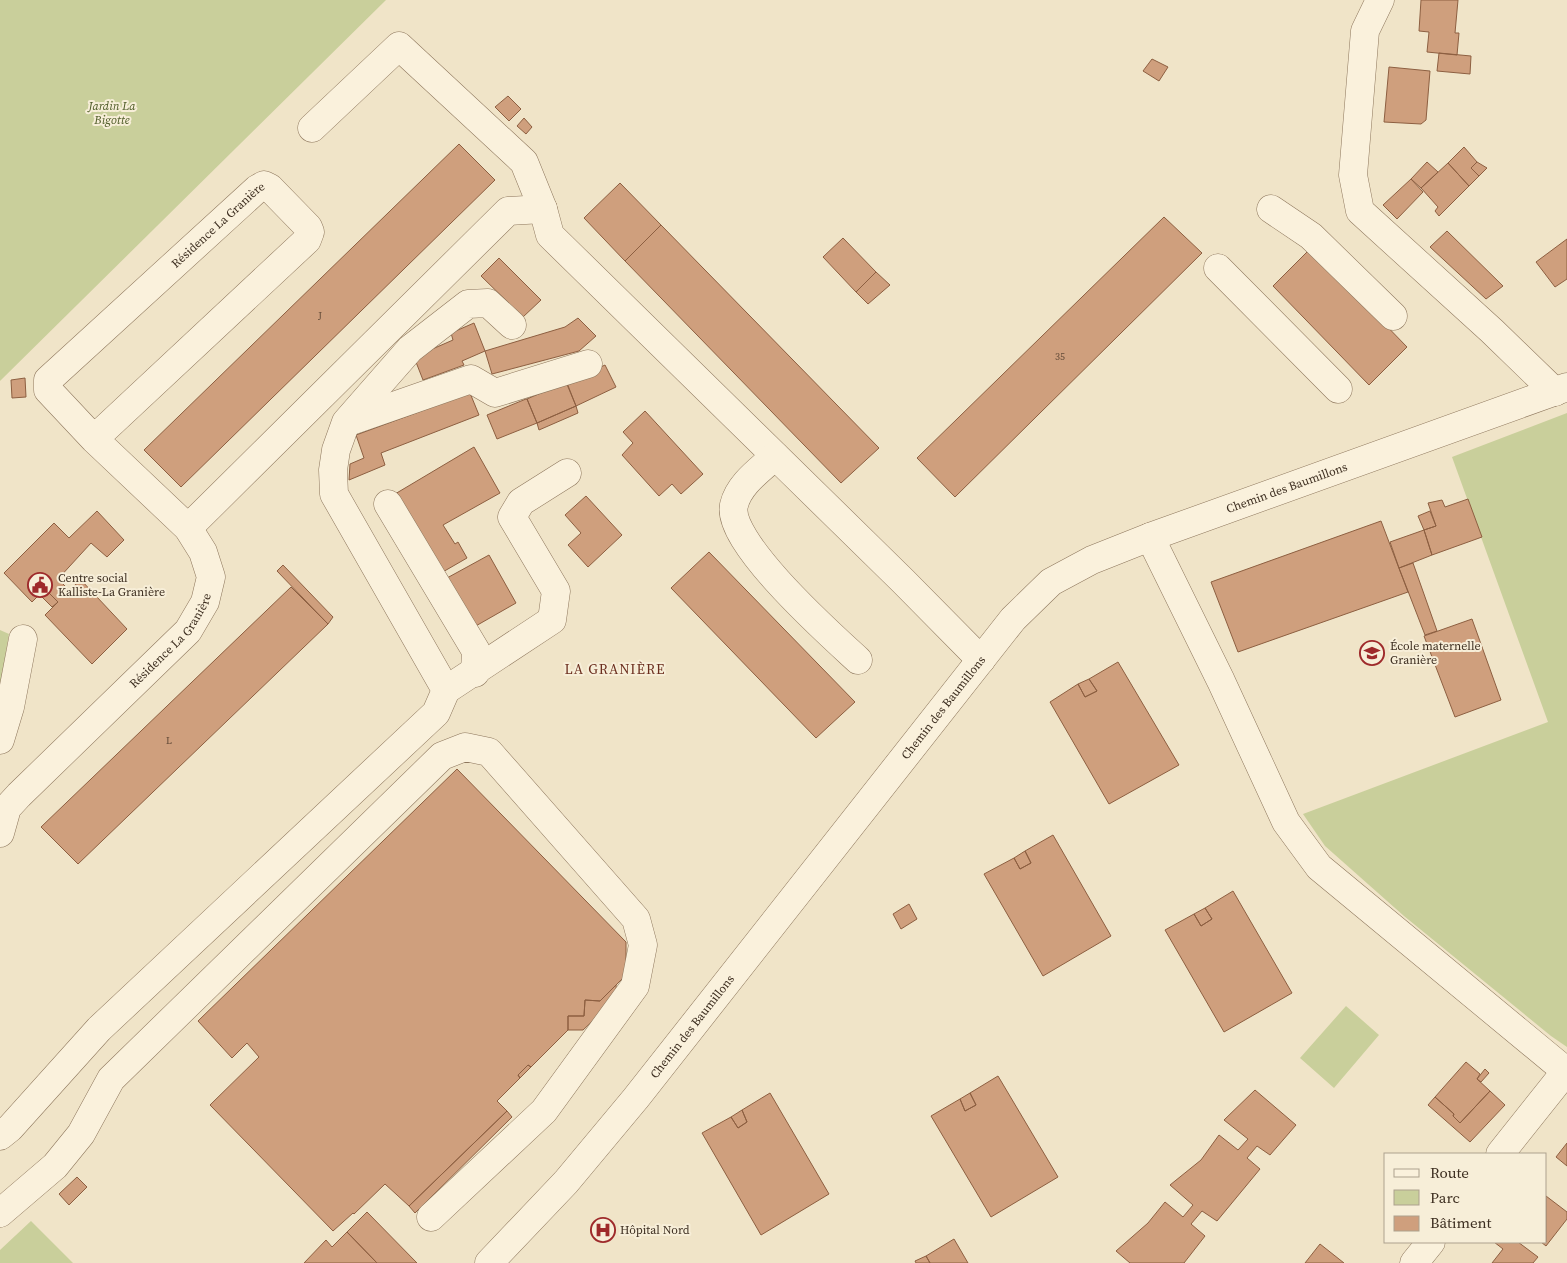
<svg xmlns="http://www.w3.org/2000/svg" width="1567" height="1263" font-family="'Source Serif 4',serif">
  <rect width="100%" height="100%" fill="#f0e4c8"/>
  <!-- green -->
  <path fill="#c9cf9b" d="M0,0h386l-386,381z
    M1567,413v634l-16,-11 -147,-120 -79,-70 -22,-32 245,-92 -96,-265z
    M0,630l9,4 -9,53z
    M1346,1006l33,29 -45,53 -34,-30z
    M31,1221l42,42h-73v-13z"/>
  <!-- building -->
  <path fill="#cf9f7d" stroke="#8d5f41" d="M1421,0h37l-3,33h4l-2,22 -30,-3 2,-20 -10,-1z
    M1439,53l32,3 -1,18 -33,-3z
    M1152,59l16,8 -9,14 -16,-10z
    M1389,67l41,4 -4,49 -5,4 -37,-2z
    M508,96l13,13 -12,12 -14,-14z
    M524,118l8,9 -6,7 -9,-8z
    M459,144l36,36 -314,307 -37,-37z
    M1464,147l13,15 -6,6 8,8 -10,10 -21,-23z
    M1427,162l11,10 -17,16 -10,-9z
    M1477,162l10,6 -8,8 -8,-8z
    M1448,163l21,23 -30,30 -4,-5 3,-4 -17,-19z
    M1411,179l12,13 -26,27 -14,-14z
    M620,183l41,42 -36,36 -41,-43z
    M1164,217l38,36 -247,244 -38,-39z
    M661,225l218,223 -38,35 -216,-222z
    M1447,231l56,55 -17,13 -56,-52z
    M843,238l33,34 -20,20 -33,-35z
    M1567,239v40l-12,8 -19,-25z
    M1311,248l96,99 -38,38 -96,-99z
    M499,258l42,42 -18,17 -42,-41z
    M876,272l14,13 -22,19 -12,-12z
    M578,318l18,18 -17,15 -87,23 -7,-23 80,-24z
    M474,323l11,28 -23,10 2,4 -41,15 -9,-23 39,-17 -2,-7z
    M605,365l11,22 -40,19 -9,-23z
    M25,378l1,19 -14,1 -1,-18z
    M566,382l10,24 -39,17 -10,-24z
    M470,393l9,22 -98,38 4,12 -36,15 1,-16 14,-6 -8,-23z
    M526,399h1l10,24 -40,16 -10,-24z
    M576,406l2,7 -39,17 -2,-7z
    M645,411l58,63 -22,20 -9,-10 -13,12 -37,-41 11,-12 -10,-11z
    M474,447l26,46 -57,32 12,19 3,-2 9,16 -26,15 -46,-79z
    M586,496l36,39 -34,32 -20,-22 13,-12 -16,-18z
    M1468,499l14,38 -50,18 -8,-25 12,-4 -8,-23 14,-3 3,7z
    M97,511l27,29 -17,17 -16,-14 -33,36 11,11 12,-10 46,49 -35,35 -47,-49 13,-13 -13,-13 -13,13 -28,-29 50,-50 15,15z
    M1430,511l6,15 -12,4 -6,-14z
    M1381,521l27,71 -170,60 -27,-70z
    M1424,530l8,25 -33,13 -9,-26z
    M709,552l146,150 -39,36 -145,-150z
    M489,555l27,48 -42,24 -27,-49z
    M1413,563l24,68 -12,4 -26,-67z
    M283,565l50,52 -5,7 -51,-53z
    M291,587l37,37 -250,240 -37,-37z
    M45,589l13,13 -6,5 -12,-12z
    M1472,619l29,81 -46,17 -31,-81z
    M1118,662l61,103 -70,39 -59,-102 28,-18 7,13 12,-6 -8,-12z
    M1089,679l8,12 -12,6 -7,-13z
    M457,769l169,173v33l-26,26 -15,-1 -1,16h-16v14l-37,37 -3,-2 -10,10 2,3 -23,23 10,10 -98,95 -24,-22 -31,30 -1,-1 -20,18 -123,-126 49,-48 -12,-14 -15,15 -34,-37z
    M1053,835l58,101 -68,40 -59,-102 30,-16 6,11 11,-6 -6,-12z
    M1025,851l6,12 -11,6 -6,-11z
    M1233,891l59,102 -68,39 -59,-102 29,-16 7,12 11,-7 -7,-11z
    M909,904l8,15 -16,10 -8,-15z
    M1205,908l7,11 -11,7 -7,-12z
    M616,985l1,13 -34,32h-15v-14h16l1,-16 15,1z
    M1466,1062l14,12 -3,5 13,12 -30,32 -7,-7 1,-2 -19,-17z
    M528,1065l3,2 -11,11 -2,-3z
    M1485,1069l4,4 -8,9 -4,-3z
    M998,1076l60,101 -67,40 -60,-101 29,-17 5,12 11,-6 -6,-12z
    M1255,1090l41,35 -26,30 -13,-9 -10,12 13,11 -43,52 -15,-10 -11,13 14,12 -21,27h-54l-14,-12 32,-28 17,-21 18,15 10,-12 -23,-20 31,-25 18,-25 19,15 10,-11 -24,-19z
    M1490,1091l15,14 -35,37 -42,-37 7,-8 19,17 -1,2 7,7z
    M770,1093l59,101 -68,41 -59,-102 29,-16 7,11 9,-6 -5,-12z
    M970,1093l6,12 -11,6 -5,-12z
    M742,1110l5,12 -9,6 -7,-11z
    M507,1111l5,6 -97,96 -6,-7z
    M1567,1143v23l-11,-9z
    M77,1177l10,10 -18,18 -10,-11z
    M1546,1196l21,16v7l-21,27 -5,-4h5z
    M367,1212l50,51h-40l-30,-31z
    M347,1232l30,31h-73l22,-23 6,7z
    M954,1239l14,24h-38l-4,-7z
    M1494,1242h24l20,15 -5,6h-41l11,-14z
    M1320,1244l24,19h-39z
    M926,1256l4,7h-14l-1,-2z"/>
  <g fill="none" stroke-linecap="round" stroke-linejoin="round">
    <defs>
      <g id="minor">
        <path d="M1380,0l-15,31 -12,144 7,36 132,120 63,61"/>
        <path d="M312,128l87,-82 125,116 19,47 7,26 353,346 78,79"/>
        <path d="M1271,209l40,27 82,80"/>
        <path d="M1218,268l120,121"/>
        <path d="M348,422l123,-43 24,14 93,-29"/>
        <path d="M775,456c-15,14 -36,28 -41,49 -9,36 98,131 124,155"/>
        <path d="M388,504l88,147 -1,22"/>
        <path d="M188,528l320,-317 35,-2"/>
        <path d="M1150,537l71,144 65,141 33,45 248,205"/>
        <path d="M446,690l106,-70 4,-29 -44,-74 9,-15 46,-29"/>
        <path d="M0,740l10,-33 13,-68"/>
        <path id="s1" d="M0,833l7,-25 12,-13 169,-164 17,-29 6,-25 -8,-25 -15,-24 -94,-89 -46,-49v-10l209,-191 7,-4 6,3 38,39 2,5 -3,8 -213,199"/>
        <path d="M0,1136l10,-8 89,-99 337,-316 10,-23 -112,-196 -1,-24 3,-20 10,-28 64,-73 58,-45 20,-1 24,22"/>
        <path d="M1500,1154l66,-83"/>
        <path d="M0,1213l55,-47 26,-32 30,-55 331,-323 23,-9 24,5 147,167 7,26 -8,41 -91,125 -113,106"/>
        <path id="s2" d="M489,1263l77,-81 70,-84 377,-479 38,-37 41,-22 58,-23 417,-150"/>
        <path d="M1414,1263l17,-21"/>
      </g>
    </defs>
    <!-- minor casing -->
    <use href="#minor" stroke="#8d765c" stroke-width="29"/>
    <!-- minor -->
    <use href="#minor" stroke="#faf1dc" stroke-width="28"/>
  </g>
  <!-- icons -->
  <defs>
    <symbol id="civic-ring" viewBox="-11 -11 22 22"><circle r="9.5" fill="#f7eed8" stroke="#9e2a2b" stroke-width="1.5"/><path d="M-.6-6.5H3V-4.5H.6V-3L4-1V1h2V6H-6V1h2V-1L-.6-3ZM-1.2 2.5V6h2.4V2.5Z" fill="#9e2a2b"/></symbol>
    <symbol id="school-ring" viewBox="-11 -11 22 22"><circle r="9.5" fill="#f7eed8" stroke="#9e2a2b" stroke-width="1.5"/><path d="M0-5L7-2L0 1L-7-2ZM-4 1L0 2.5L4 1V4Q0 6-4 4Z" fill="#9e2a2b"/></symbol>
    <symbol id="hospital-ring" viewBox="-11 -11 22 22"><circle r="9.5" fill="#f7eed8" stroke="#9e2a2b" stroke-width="1.5"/><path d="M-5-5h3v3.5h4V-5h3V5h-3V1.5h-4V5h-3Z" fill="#9e2a2b"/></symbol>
  </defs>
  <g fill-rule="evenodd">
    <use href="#civic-ring" x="26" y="571" width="28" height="28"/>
    <use href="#school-ring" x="1358" y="639" width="28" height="28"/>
    <use href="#hospital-ring" x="589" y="1216" width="28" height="28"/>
  </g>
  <g text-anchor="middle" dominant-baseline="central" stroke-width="4" stroke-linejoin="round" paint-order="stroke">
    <!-- number labels -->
    <g font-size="10" fill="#624a37">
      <text x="320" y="315">J</text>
      <text x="1060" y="356">35</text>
      <text x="169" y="740">L</text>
    </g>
    <!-- park labels -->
    <g font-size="12" font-style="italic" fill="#4d5a26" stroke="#f7eed8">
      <text x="112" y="106">Jardin La<tspan x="112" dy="14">Bigotte</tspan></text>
    </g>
    <!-- street labels -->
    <g font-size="12" fill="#3d2e20" stroke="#f7eed8">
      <text stroke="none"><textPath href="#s1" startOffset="830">Résidence La Granière</textPath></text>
      <text stroke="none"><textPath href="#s2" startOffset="1138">Chemin des Baumillons</textPath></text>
      <text stroke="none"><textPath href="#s1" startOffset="261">Résidence La Granière</textPath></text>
      <text stroke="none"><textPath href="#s2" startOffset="718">Chemin des Baumillons</textPath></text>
      <text stroke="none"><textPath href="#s2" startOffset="312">Chemin des Baumillons</textPath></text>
    </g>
    <!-- poi labels -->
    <g font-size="12" fill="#3d2e20" stroke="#f7eed8" text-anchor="start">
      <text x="58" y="578">Centre social<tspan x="58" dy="14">Kalliste-La Granière</tspan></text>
      <text x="1390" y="646">École maternelle<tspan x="1390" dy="14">Granière</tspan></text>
      <text x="620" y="1230">Hôpital Nord</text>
    </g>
    <!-- neighbourhood labels -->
    <g font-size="14" letter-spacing="1" fill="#6b2e1e" stroke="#f7eed8">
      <text x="615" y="669">LA GRANIÈRE</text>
    </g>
  </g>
  <!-- legend -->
  <rect x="1384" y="1153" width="162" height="90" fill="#f7eed8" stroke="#ada18e"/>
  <rect x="1394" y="1169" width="25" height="8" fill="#faf1dc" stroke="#ada18e"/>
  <text x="1430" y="1178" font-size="15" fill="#3d2e20">Route</text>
  <rect x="1394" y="1190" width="25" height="15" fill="#c9cf9b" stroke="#ada18e"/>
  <text x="1430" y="1203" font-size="15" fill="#3d2e20">Parc</text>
  <rect x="1394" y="1216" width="25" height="15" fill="#cf9f7d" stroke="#ada18e"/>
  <text x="1430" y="1228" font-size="15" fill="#3d2e20">Bâtiment</text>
</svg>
